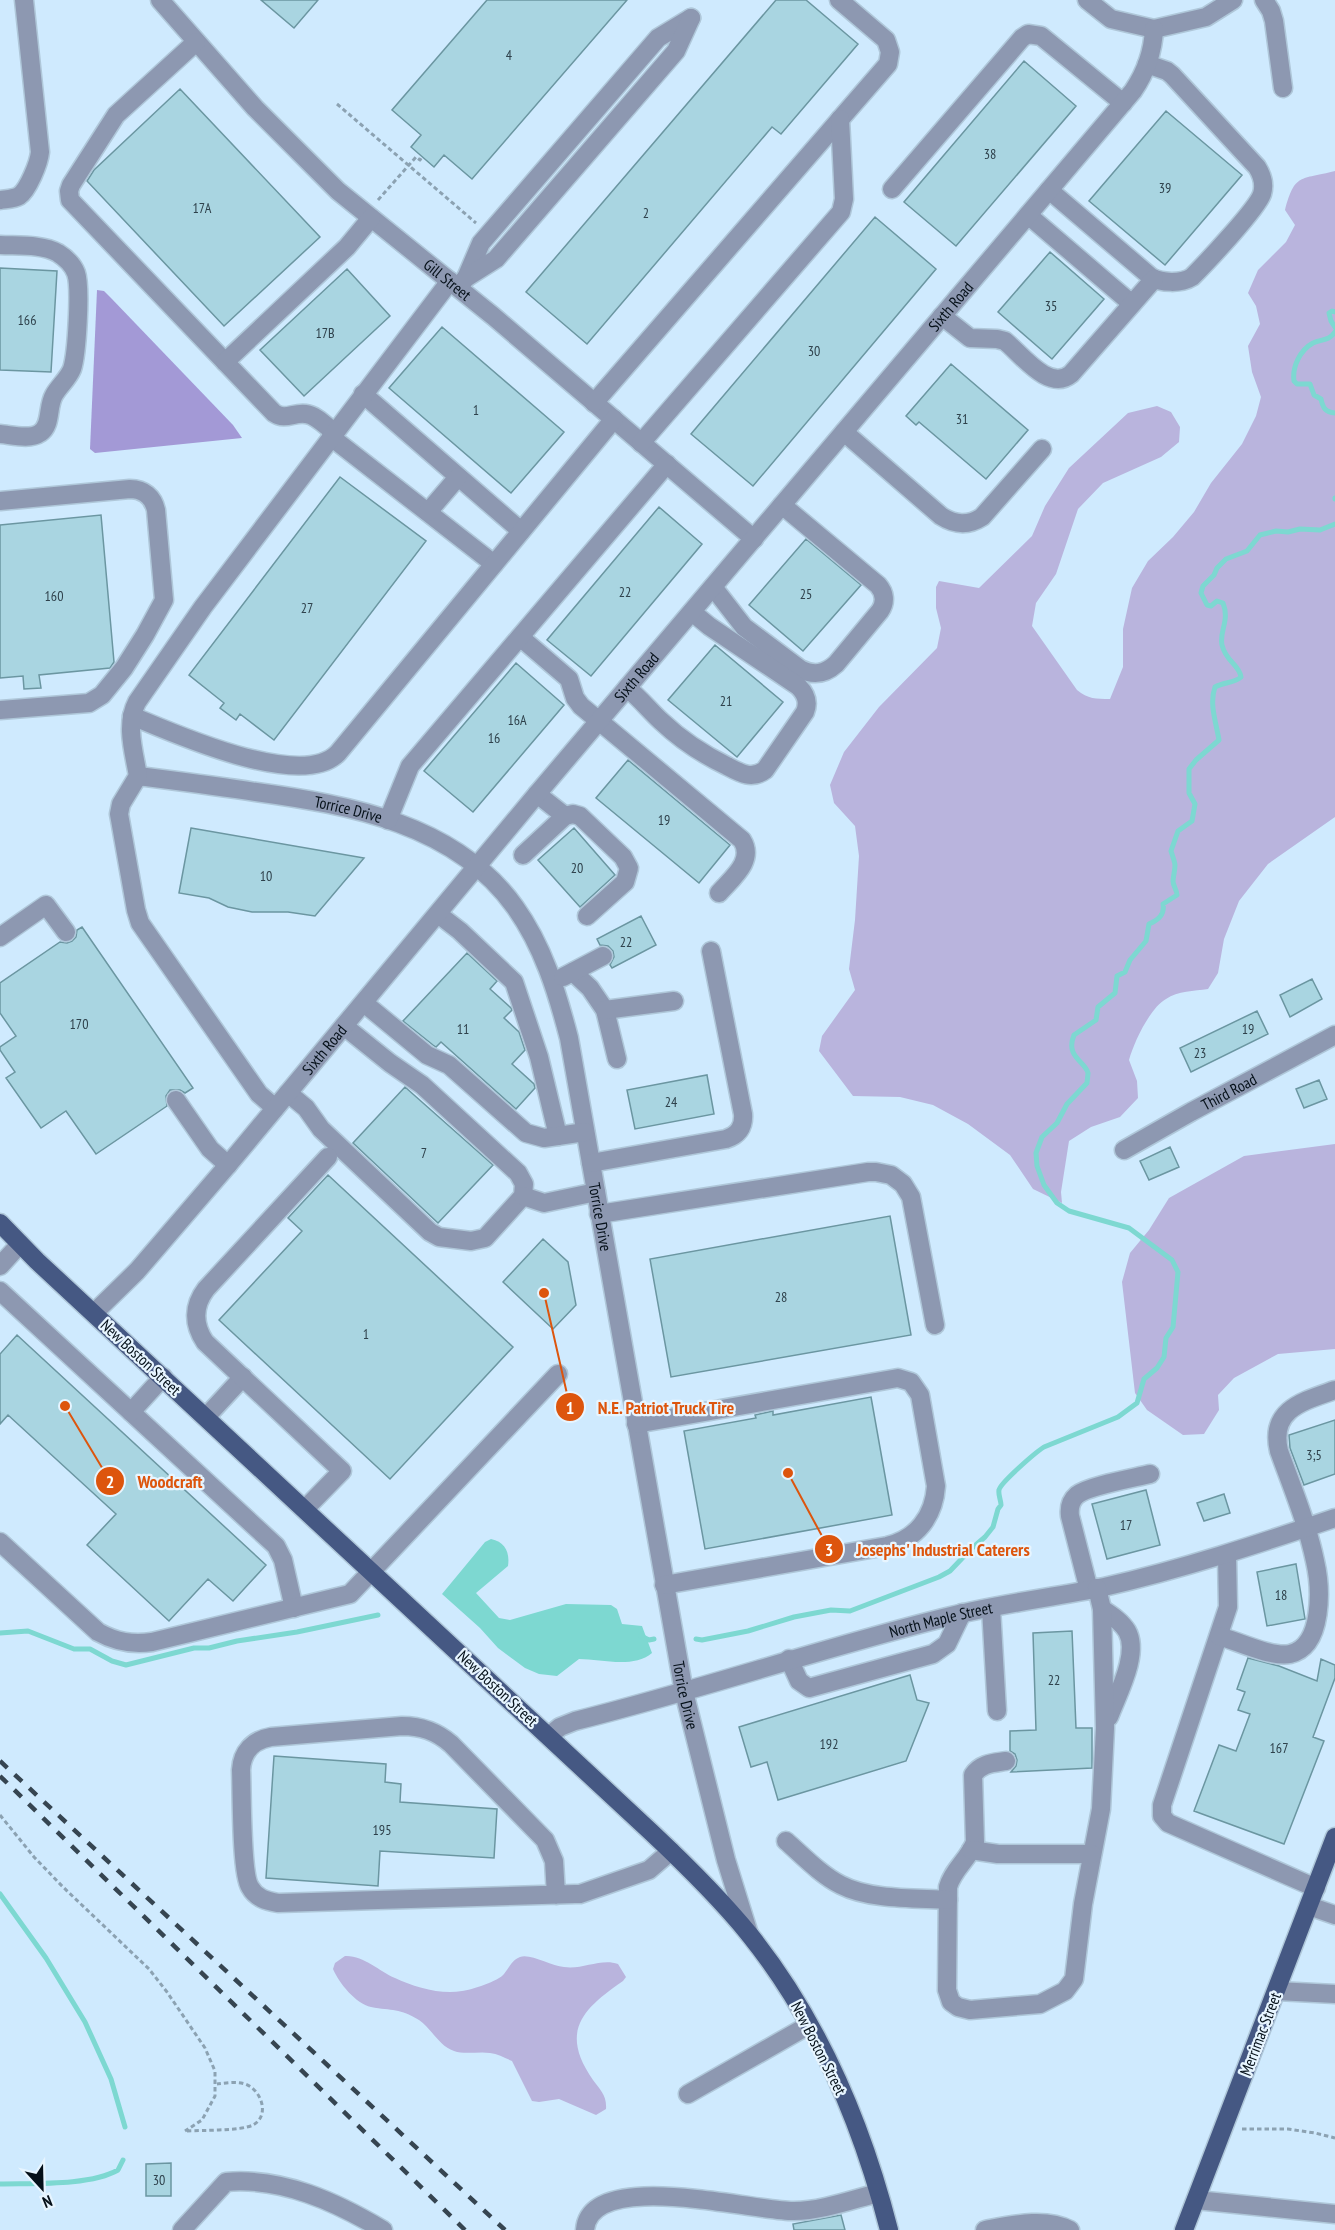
<svg xmlns="http://www.w3.org/2000/svg" width="1335" height="2230" font-family="'PT Sans Narrow',sans-serif">
  <rect width="100%" height="100%" fill="#cfeafe"/>
  <!-- green -->
  <path fill="#b9b4dd" d="M1335,171v646l-67,47 -29,37 -15,38 -6,34 -10,16c-14,2 -30,2 -42,10 -16,9 -32,43 -37,61l8,21 1,17 -18,19 -29,10 -22,14 -8,51 1,11 -29,-14 -23,-34 -42,-31 -35,-19 -33,-8 -47,-1 -34,-45 3,-15 33,-46 -6,-21 6,-49 4,-64 -4,-30 -21,-23 -4,-18 14,-33 35,-45 58,-59 4,-20 -5,-20v-21l3,-6 40,7 53,-52 13,-30 24,-38 59,-55 29,-7 14,6 9,15 -1,15 -18,15 -58,26 -25,26 -22,65 -20,29 -4,23 45,64c11,9 19,9 33,9l13,-32v-38l9,-41 16,-27 25,-24 21,-25 17,-29 31,-39 14,-28 5,-19 -9,-25 -4,-26 12,-22 -4,-18 -8,-13 10,-23 28,-28 9,-17 -10,-15c10,-37 15,-30 50,-39z
    M1335,1144v205l-57,5 -44,24 -16,17 1,15 -15,24 -21,1 -36,-25 -12,-17 -13,-111 8,-29 19,-23 20,-32 75,-42z
    M345,1956c18,-1 34,15 50,22 19,9 46,17 67,13 9,-1 37,-10 42,-17 5,-6 8,-14 16,-17 10,-4 31,9 44,10 18,3 37,-9 54,-3l8,13 -3,4c-42,29 -63,51 -30,99 7,10 14,15 13,29l-10,6 -37,-16 -20,3 -7,-1 -20,-40c-7,-3 -14,-7 -22,-8 -11,-2 -25,2 -36,-2 -15,-5 -22,-22 -35,-31 -19,-12 -27,-9 -48,-13 -15,-3 -32,-24 -38,-38l2,-6z"/>
  <!-- forest -->
  <path fill="#a399d6" d="M97,290l7,1 7,7 122,127 9,13 -147,15 -5,-4z"/>
  <!-- water -->
  <path fill="#7dd8d1" d="M491,1539c14,3 19,13 17,27l-32,27 23,25 11,2 56,-16 45,1 6,4 5,15 20,2 10,27c-19,16 -51,6 -73,6l-22,17 -18,-2 -14,-6 -27,-20 -18,-20 -38,-34 43,-52z"/>
  <g fill="none" stroke-linecap="round" stroke-linejoin="round">
    <!-- stream -->
    <path stroke="#7dd8d1" stroke-width="5" d="M1335,312l-3,-1 -3,2 2,8 4,6
      M1335,332c-6,9 -13,7 -22,11 -13,7 -21,24 -19,38l3,3h13l4,11 7,4c2,9 4,13 14,14
      M1335,498v1
      M0,1633l28,-2 46,18h16l22,12 14,4 68,-17h15l28,-7 60,-9 81,-17
      M641,1636l8,4 5,-1
      M696,1639l6,1 46,-9 46,-14 37,-7 19,1 89,-34 11,-6 21,-22 14,-12 8,-10 5,-18 3,-4c0,-5 -3,-10 -2,-15 1,-7 37,-38 45,-43l74,-30 19,-14 7,-24 13,-11 7,-11 2,-19 7,-11 5,-55 -6,-12 -43,-32 -60,-17 -12,-8 -13,-18 -7,-19 -1,-13 6,-16 15,-14 10,-19 20,-21c0,0 1,-9 1,-10 -3,-12 -23,-16 -14,-38l22,-15 2,-13 17,-14 2,-17 8,-4 5,-12 16,-19 3,-17c9,-4 16,-9 14,-20l14,-9c0,-5 -4,-9 -4,-14 2,-18 4,-12 -2,-30l7,-20 14,-10 3,-17 -6,-11v-24l7,-9 23,-20c-3,-18 -10,-36 -4,-53 9,-5 20,-4 26,-10 -2,-13 -15,-15 -19,-32 -3,-14 8,-24 1,-42l-6,-2 -6,5 -4,-1 -6,-12 2,-7 11,-11 3,-7 9,-9 21,-8 13,-16 16,-4 12,1 12,-3 20,1 15,-6
      M0,1894l46,64 39,64 26,57 14,48
      M0,2184c33,-1 90,2 118,-14l5,-10"/>
  </g>
  <!-- building -->
  <path fill="#a9d5e1" stroke="#6b96a1" stroke-width="1.5" d="M261,0h57l-24,28z
    M487,0h140l-155,179 -28,-24 -10,12 -23,-20 10,-12 -29,-25z
    M776,0h30l52,44 -77,90 -9,-7 -185,217 -61,-52z
    M1024,61l52,45 -120,140 -52,-44z
    M180,89l140,148 -96,89 -137,-145 7,-11z
    M1166,111l76,64 -77,90 -76,-64z
    M875,217l61,52 -183,217 -62,-52z
    M1050,252l54,47 -52,60 -54,-47z
    M0,268l57,3 -6,101 -51,-2z
    M347,269l43,47 -86,80 -44,-46z
    M442,327l122,105 -53,61 -122,-105z
    M951,364l77,66 -42,49 -67,-57 -3,3 -10,-9z
    M340,477l86,64 -152,199 -34,-26 -4,6 -16,-12 4,-5 -35,-28z
    M659,507l43,37 -111,132 -44,-36z
    M101,515l13,147 -4,6 -71,7 2,13 -17,1 -1,-13 -23,2v-153z
    M806,539l55,46 -58,66 -54,-46z
    M715,645l68,57 -46,55 -69,-57z
    M516,663l48,42 -91,107 -49,-41z
    M628,760l102,85 -31,38 -103,-85z
    M191,828l173,30 -49,58 -27,-4h-36l-24,-5 -19,-9 -30,-5z
    M574,828l41,47 -35,32 -42,-47z
    M641,916l15,29 -44,23 -2,-3 4,-8 -1,-6 -5,-5 -8,-1 -3,-6z
    M82,927l111,161 -8,5 -5,-3h-10l-4,6 1,10 -71,48 -30,-43 -25,17 -35,-50 9,-6 -15,-22v-3l16,-11 -16,-23v-30l60,-41 7,1 5,-2 4,-4 1,-7z
    M467,953l30,28 -7,8 21,19 1,2 -8,8 15,14 6,18 -13,14 22,20 1,4 -19,21 -75,-67 -5,5 -3,-2 -30,-24z
    M1312,979l10,20 -32,18 -10,-22z
    M1257,1011l11,23 -77,38 -11,-24z
    M707,1075l7,39 -79,15 -8,-39z
    M1319,1080l8,19 -23,9 -8,-19z
    M405,1087l88,78 -55,58 -85,-80z
    M1170,1147l9,20 -30,13 -9,-19z
    M328,1175l185,172 -123,132 -171,-159 83,-89 -14,-13z
    M890,1216l21,119 -240,42 -21,-118z
    M543,1239l25,23 8,43 -23,24 -50,-47z
    M17,1335l249,230 -33,36 -25,-22 -39,42 -82,-76 29,-31 -108,-99 -8,9v-70z
    M871,1397l21,118 -187,34 -21,-118 72,-13 -1,-3 18,-4v4z
    M1335,1420v54l-31,11 -14,-37 -1,-13z
    M1146,1490l14,55 -53,14 -15,-55z
    M1224,1494l6,19 -26,8 -7,-18z
    M1296,1564l9,55 -38,7 -10,-54z
    M1072,1631l4,97h16v40l-81,4 5,-6 1,-6 -2,-6 -5,-3v-20l26,-1 -3,-97z
    M1248,1658l31,8 38,15 4,-22 14,6v13l-22,59 11,4 -40,103 -90,-33 25,-66 17,6 14,-37 -12,-4 7,-18 -8,-3z
    M910,1675l7,25 12,3 -23,58 -128,39 -11,-38 -16,5 -12,-40z
    M274,1756l112,8 -1,18 16,2 -1,18 97,7 -3,49 -114,-7 -2,35 -112,-8z
    M171,2163v33h-25v-32z
    M841,2215l4,15h-51l-1,-6z"/>
  <g fill="none" stroke-linecap="round" stroke-linejoin="round">
    <defs>
      <g id="minor">
        <path id="s1" d="M160,0l95,108 83,83 155,125 261,223"/>
        <path d="M1087,0l24,19 43,10 52,-12 27,-17"/>
        <path d="M1264,0l7,11 3,10 9,67"/>
        <path d="M196,42l-80,73 -45,70 -2,6 1,9 204,213c12,8 19,-1 32,1 10,1 21,13 28,18"/>
        <path d="M892,189l130,-151 6,-4 13,2 82,67"/>
        <path d="M1049,190l102,87c10,6 30,7 41,0 13,-13 65,-68 70,-83 3,-10 0,-19 -5,-27l-85,-92 -5,-4 -20,-7"/>
        <path d="M0,200c6,-1 14,-1 19,-4 9,-6 20,-33 21,-44l-16,-152"/>
        <path d="M1028,215l104,89"/>
        <path d="M0,245c18,1 42,-1 58,8 8,5 15,12 18,20 5,14 1,81 -4,96 -4,10 -13,17 -18,26 -7,12 -2,30 -14,38 -10,7 -28,2 -40,1"/>
        <path d="M466,278l15,-35 177,-205 33,-20"/>
        <path d="M458,287l8,-9 30,-19 180,-208 15,-33"/>
        <path d="M942,316l28,22 27,1 8,2c17,14 44,51 66,33l83,-95"/>
        <path d="M225,362l122,-115 24,-29"/>
        <path d="M363,394l158,137"/>
        <path d="M594,403l294,-339 2,-12 -4,-12 -47,-40"/>
        <path d="M844,432l97,84c14,9 27,10 41,1l60,-68"/>
        <path d="M331,437l163,127"/>
        <path d="M641,443l200,-231 3,-13 -4,-80"/>
        <path d="M0,501l130,-12c14,0 23,8 26,21l8,90 -19,35 -21,33 -22,27 -13,8 -89,7"/>
        <path d="M428,512l30,-35"/>
        <path d="M713,587l31,40 56,42c14,7 25,5 36,-5l44,-53c6,-9 5,-18 -2,-26l-96,-80"/>
        <path d="M520,637l49,42 6,19 6,8 161,134c13,21 -10,38 -23,53"/>
        <path d="M627,688c13,10 22,22 34,33 20,19 41,33 66,45 13,7 25,14 38,4l40,-58c4,-10 1,-18 -7,-26l-89,-60 -17,-14"/>
        <path d="M132,716c41,17 170,75 206,37l276,-334"/>
        <path id="s2" d="M138,776c39,5 79,10 118,16 94,13 200,32 259,115 28,39 42,85 54,131l115,654 42,168 23,74"/>
        <path d="M537,794l28,22"/>
        <path d="M388,820l22,-54 257,-302"/>
        <path d="M523,855l42,-39 8,-2 7,2 43,41 6,11 -4,14 -38,34"/>
        <path d="M438,914l22,17 54,51 25,75 19,79"/>
        <path d="M0,937l46,-32 20,27"/>
        <path d="M573,972l17,16 15,22 12,49"/>
        <path d="M563,977l40,-21"/>
        <path d="M364,1003l63,52 22,10 77,68 18,5 41,-6"/>
        <path d="M605,1010l69,-9"/>
        <path d="M288,1093l18,15 15,21 109,103 9,5 32,4 14,-3 38,-42 1,-12 -6,-11 -96,-88 -32,-22 -46,-37"/>
        <path d="M176,1100l34,49 18,16"/>
        <path d="M275,1108l-16,-14 -119,-171 -4,-13 -17,-96 2,-10 17,-28c-4,-24 -13,-51 -1,-74l66,-95 247,-326"/>
        <path id="s3" d="M1124,1150l67,-38 144,-77"/>
        <path d="M591,1163l135,-24c12,-4 18,-12 17,-25l-32,-163"/>
        <path d="M523,1196l21,7 52,-11"/>
        <path d="M599,1214l269,-42h8l15,3 12,9 8,13 24,128"/>
        <path d="M0,1266l20,-22"/>
        <path d="M0,1291l276,255 7,14 11,48"/>
        <path id="s4" d="M94,1313l43,-42 91,-106 309,-371 596,-703c13,-19 20,-39 21,-62"/>
        <path d="M131,1412l32,-35"/>
        <path d="M206,1417l37,-40"/>
        <path d="M636,1424l262,-46 13,4 9,13 16,91c-2,30 -19,53 -49,60l-223,39"/>
        <path d="M305,1509l37,-38 -137,-129c-12,-18 -12,-36 1,-53l122,-132"/>
        <path d="M0,1542l98,90c18,10 34,13 54,10l198,-48 208,-220"/>
        <path d="M1227,1555l1,52 -66,198v11l6,7 148,65"/>
        <path d="M1089,1590l-19,-74c-1,-8 0,-15 7,-21 11,-9 57,-17 73,-21"/>
        <path d="M991,1608l6,103"/>
        <path d="M1102,1609c9,6 19,12 25,22 13,23 -10,64 -18,86"/>
        <path d="M1219,1636c18,5 53,22 71,18 34,-8 31,-67 25,-93 -8,-38 -23,-74 -36,-110 -10,-42 25,-50 56,-61"/>
        <path d="M789,1659l10,22 10,7 124,-34 14,-10 15,-31"/>
        <path id="s5" d="M549,1736l11,-9 15,-6c124,-31 244,-72 368,-103 53,-14 108,-20 161,-31 79,-18 154,-43 231,-69"/>
        <path d="M1006,1761c-12,2 -25,2 -33,14l2,67c-6,17 -22,27 -27,45l-1,103 4,12 7,5 12,3 70,-6 25,-13 9,-12 9,-75 18,-95 4,-81 -3,-119 -5,-21"/>
        <path d="M786,1841c17,15 35,34 55,44 29,15 74,13 107,15"/>
        <path d="M971,1850l27,4h94"/>
        <path d="M556,1895l-2,-34 -9,-21 -94,-96c-15,-13 -30,-18 -49,-18l-131,11c-18,3 -29,15 -30,33 1,22 0,103 9,117 6,11 16,14 28,16l297,-9h5l69,-24 22,-19"/>
        <path d="M1309,1906l26,9"/>
        <path d="M1277,1991l58,3"/>
        <path d="M688,2094l121,-69"/>
        <path d="M1196,2200l139,14"/>
        <path d="M182,2230l44,-48c56,-5 110,20 157,48"/>
        <path d="M585,2230c5,-63 171,-18 209,-19 27,0 57,-11 84,-18"/>
        <path d="M985,2230c27,-5 60,-13 85,0"/>
      </g>
      <path id="major" d="M0,1223l37,38 614,571c34,32 68,65 98,102 69,86 113,190 140,296
        M1184,2230l151,-393"/>
    </defs>
    <!-- minor casing -->
    <use href="#minor" stroke="#afc7d9" stroke-width="21"/>
    <!-- major casing -->
    <use href="#major" stroke="#afc7d9" stroke-width="21"/>
    <!-- path -->
    <path stroke="#8ca2b2" stroke-width="3" stroke-dasharray="4.5 3" stroke-linecap="butt" d="M337,104l139,119
      M378,200l38,-43 4,3 2,-3
      M0,1815l34,42 29,30 86,82 18,23 38,56 10,23v25l-13,24 -17,11
      M1242,2129h46l27,4 20,5
      M187,2131c15,-1 54,0 66,-6 17,-9 9,-35 -8,-41 -9,-3 -19,-1 -28,0"/>
    <!-- minor -->
    <use href="#minor" stroke="#8d98b1" stroke-width="18"/>
    <!-- major -->
    <use href="#major" stroke="#455883" stroke-width="18"/>
    <!-- rail -->
    <path stroke="#364551" stroke-width="4.5" stroke-dasharray="10 10" stroke-linecap="butt" d="M0,1761l505,469
      M0,1776l465,454"/>
  </g>
  <g text-anchor="middle" dominant-baseline="central" stroke-width="4.5" stroke-linejoin="round" paint-order="stroke">
    <!-- number labels -->
    <g font-size="14" fill="#2e414b">
      <text x="509" y="55">4</text>
      <text x="990" y="154">38</text>
      <text x="1165" y="188">39</text>
      <text x="202" y="208">17A</text>
      <text x="646" y="213">2</text>
      <text x="1051" y="306">35</text>
      <text x="27" y="320">166</text>
      <text x="325" y="333">17B</text>
      <text x="814" y="351">30</text>
      <text x="476" y="410">1</text>
      <text x="962" y="419">31</text>
      <text x="625" y="592">22</text>
      <text x="806" y="594">25</text>
      <text x="54" y="596">160</text>
      <text x="307" y="608">27</text>
      <text x="726" y="701">21</text>
      <text x="517" y="720">16A</text>
      <text x="494" y="738">16</text>
      <text x="664" y="820">19</text>
      <text x="577" y="868">20</text>
      <text x="266" y="876">10</text>
      <text x="626" y="942">22</text>
      <text x="79" y="1024">170</text>
      <text x="463" y="1029">11</text>
      <text x="1248" y="1029">19</text>
      <text x="1200" y="1053">23</text>
      <text x="671" y="1102">24</text>
      <text x="424" y="1153">7</text>
      <text x="781" y="1297">28</text>
      <text x="366" y="1334">1</text>
      <text x="1314" y="1455">3;5</text>
      <text x="1126" y="1525">17</text>
      <text x="1281" y="1595">18</text>
      <text x="1054" y="1680">22</text>
      <text x="829" y="1744">192</text>
      <text x="1279" y="1748">167</text>
      <text x="382" y="1830">195</text>
      <text x="159" y="2180">30</text>
    </g>
    <!-- street labels -->
    <g font-size="16" fill="#051019" stroke="#e7f5ff">
      <text stroke="none"><textPath href="#s1" startOffset="402">Gill Street</textPath></text>
      <text stroke="none"><textPath href="#s4" startOffset="1322">Sixth Road</textPath></text>
      <text stroke="none"><textPath href="#s4" startOffset="836">Sixth Road</textPath></text>
      <text stroke="none"><textPath href="#s2" startOffset="213">Torrice Drive</textPath></text>
      <text stroke="none"><textPath href="#s4" startOffset="350">Sixth Road</textPath></text>
      <text stroke="none"><textPath href="#s3" startOffset="120">Third Road</textPath></text>
      <text stroke="none"><textPath href="#s2" startOffset="735">Torrice Drive</textPath></text>
      <text transform="translate(141 1357) rotate(43)">New Boston Street</text>
      <text stroke="none"><textPath href="#s5" startOffset="410">North Maple Street</textPath></text>
      <text transform="translate(498 1688) rotate(43)">New Boston Street</text>
      <text stroke="none"><textPath href="#s2" startOffset="1221">Torrice Drive</textPath></text>
      <text transform="translate(1260 2034) rotate(-69)">Merrimac Street</text>
      <text transform="translate(819 2048) rotate(63)">New Boston Street</text>
    </g>
  </g>
  <!-- callouts -->
  <path fill="none" stroke="#dd550d" stroke-width="2" d="M544 1293L570 1407M65 1406L110 1481M788 1473L829 1549"/>
  <g fill="#dd550d" stroke="#e7f5ff" stroke-width="2">
    <circle cx="544" cy="1293" r="6"/>
    <circle cx="65" cy="1406" r="6"/>
    <circle cx="788" cy="1473" r="6"/>
    <circle cx="570" cy="1407" r="15"/>
    <circle cx="110" cy="1481" r="15"/>
    <circle cx="829" cy="1549" r="15"/>
  </g>
  <g font-size="18" text-anchor="middle" font-weight="bold" fill="#fff">
    <text x="570" y="1414">1</text>
    <text x="110" y="1488">2</text>
    <text x="829" y="1556">3</text>
  </g>
  <g font-size="18" text-anchor="middle" font-weight="bold" fill="#dd550d" stroke="#e7f5ff" stroke-width="4.5" stroke-linejoin="round" paint-order="stroke">
    <text x="666" y="1414">N.E. Patriot Truck Tire</text>
    <text x="170" y="1488">Woodcraft</text>
    <text x="943" y="1556">Josephs' Industrial Caterers</text>
  </g>
  <!-- north arrow -->
  <g transform="translate(42 2188) rotate(158)" stroke="#e7f5ff" stroke-width="4.5" paint-order="stroke">
  <path d="M0-4.5L10 22L0 15L-10 22Z" fill="#051019"/>
  <text y="-9" font-size="16" font-weight="bold" text-anchor="middle" fill="#051019">N</text>
  </g>
</svg>
